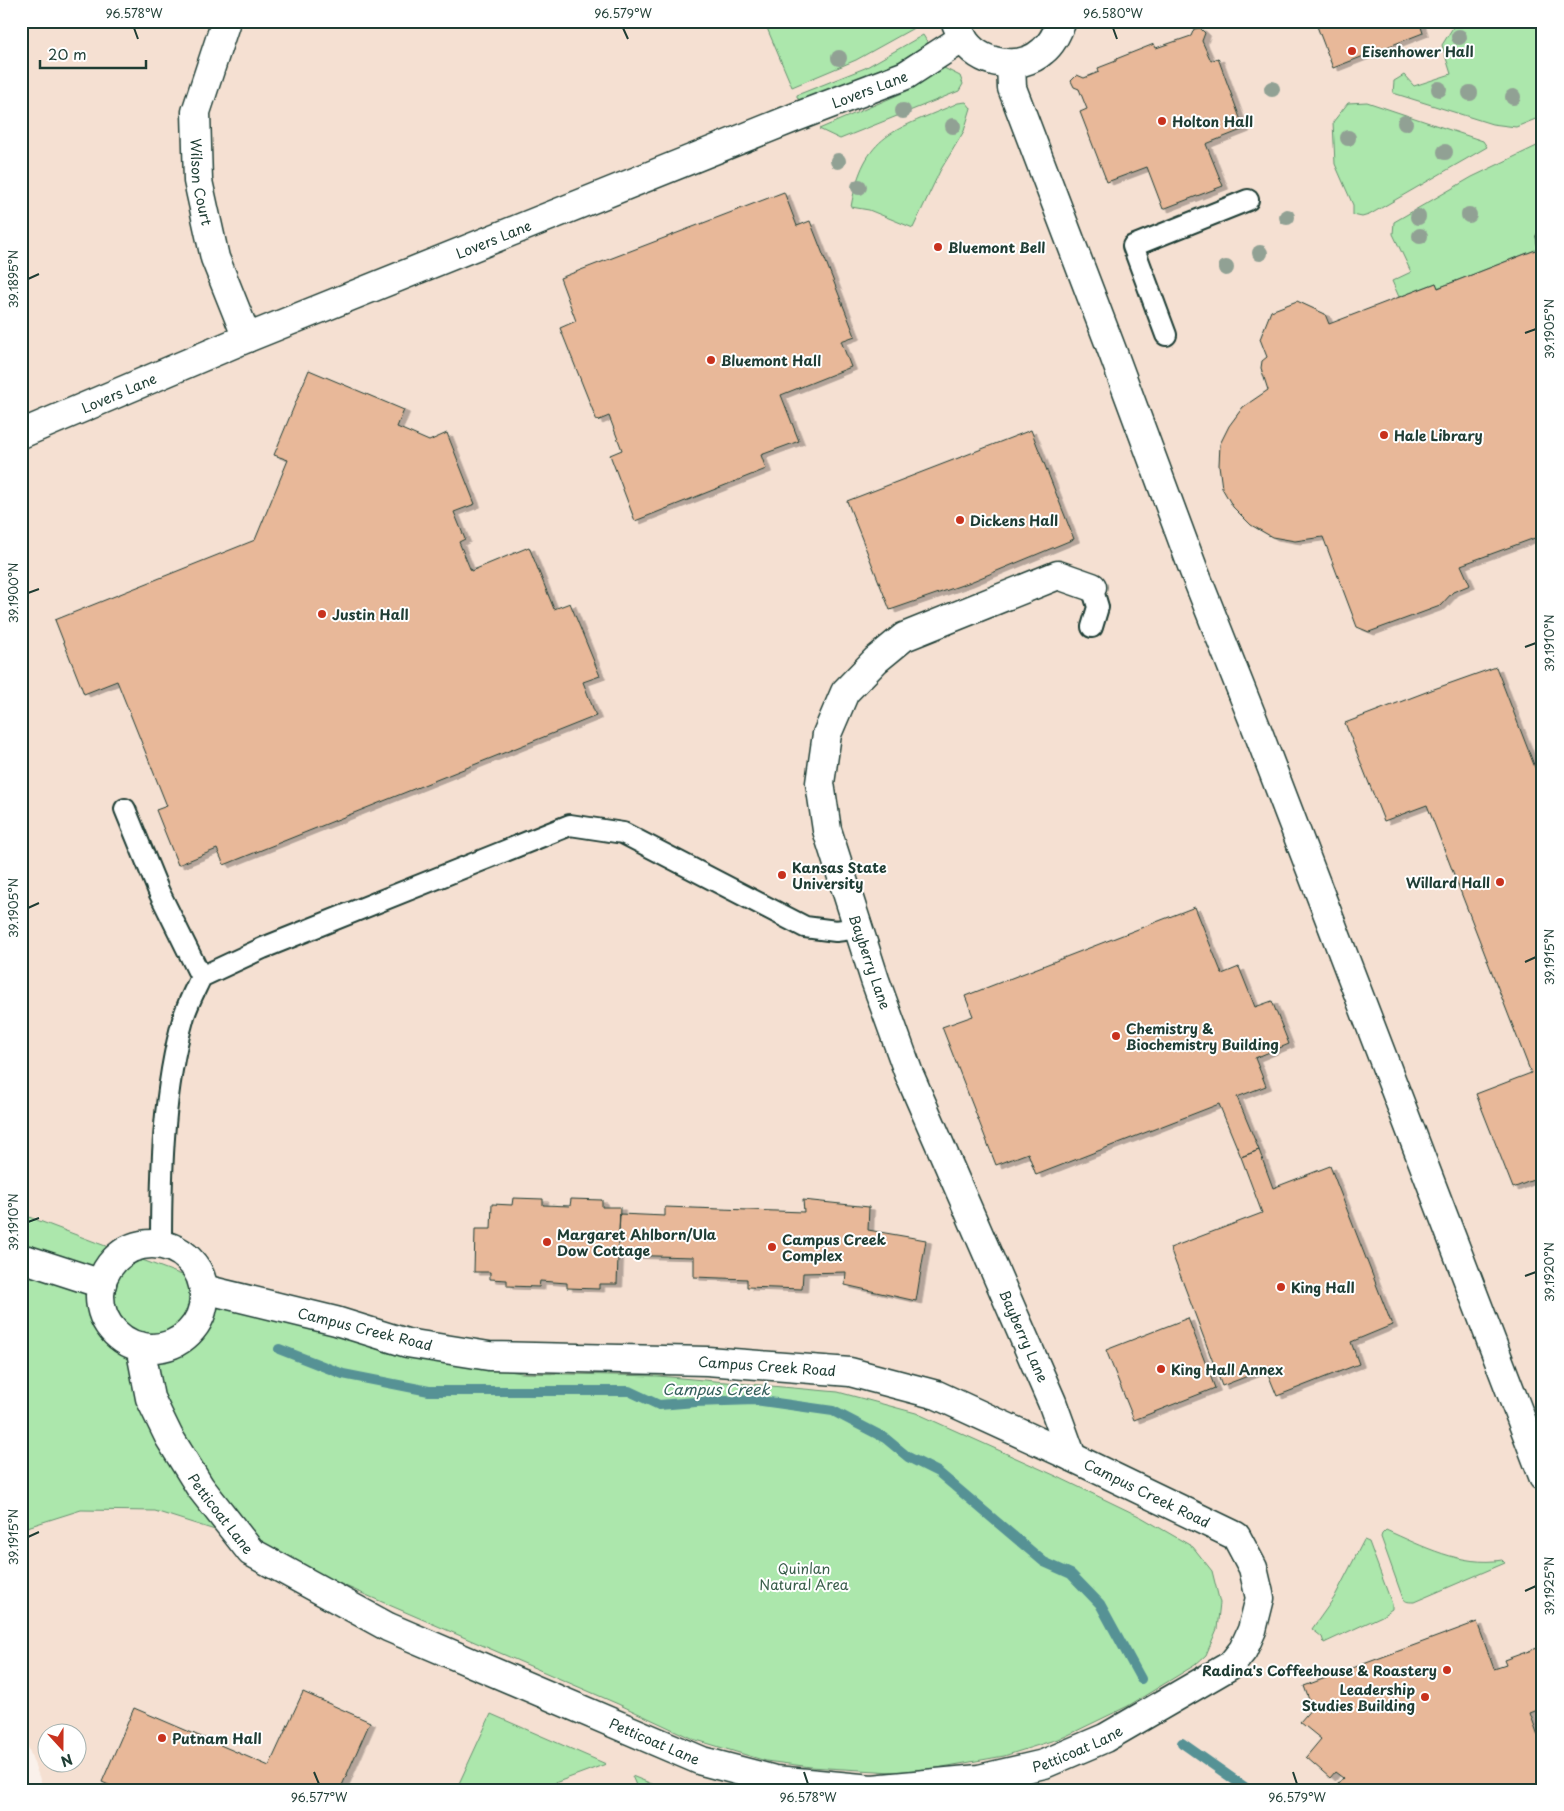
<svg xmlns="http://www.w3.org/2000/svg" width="1564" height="1811" font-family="'Playpen Sans',sans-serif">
  <defs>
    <filter id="shadow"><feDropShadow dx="5.5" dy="3" stdDeviation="0" flood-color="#0004"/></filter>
  </defs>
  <rect width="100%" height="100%" fill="#faf1eb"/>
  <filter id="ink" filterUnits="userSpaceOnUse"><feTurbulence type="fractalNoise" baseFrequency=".02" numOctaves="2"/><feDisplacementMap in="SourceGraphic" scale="10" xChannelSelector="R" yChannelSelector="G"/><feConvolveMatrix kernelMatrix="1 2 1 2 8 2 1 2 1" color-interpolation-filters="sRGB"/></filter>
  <g filter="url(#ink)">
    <!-- built -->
    <path fill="#f5e0d2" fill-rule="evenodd" d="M21,21h1522v1769h-1499l-23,-62zM48,1734h30v30h-30z"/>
    <!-- green -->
    <path fill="#ace7ac" stroke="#669270" d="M764,21h154l1,4 -63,35 -64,27z
      M1457,21h86v95l-27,11 -24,-3 -99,-31 1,-12 10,-6 10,11 37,-12 -9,-29z
      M923,35l5,8 -38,24 -88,34 -5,-3v-3l68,-27z
      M940,66l20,10 3,8 -4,7 -119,48 -21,-10 88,-38z
      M966,102l5,6 -7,23 -24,40 -27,57 -44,-18 -18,-3c13,-75 44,-76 107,-104z
      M1367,102l116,39 4,6 -118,68 -7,2 -9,-2v-10l-18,-41 -2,-42 15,-19z
      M1543,143v79l-7,14 2,13 -100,39 -2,-5 -37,14 -7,-16 19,-9 -18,-38 1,-12 78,-45z
      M21,1214l367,139 134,20 136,3 180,16 78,21 140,63 85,41 52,30 19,24 8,32 -3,26 -11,26 -11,10 -67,41 -64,31 -60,19 -95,17 -98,-6 -45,-6 -73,-22 -75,-35 -400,-173 -63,-20 -74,-1 -60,19z
      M1386,1530c36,16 76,37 116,30l3,3 -91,39c-7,0 -9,0 -12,-6l-21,-59 1,-3z
      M1364,1540l5,2 23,62v5l-10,7 -58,27 -2,-6 -10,-8 22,-31z
      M491,1714l115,50 -70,26h-80z
      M632,1776l35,14h-29z"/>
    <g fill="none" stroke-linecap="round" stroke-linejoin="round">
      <!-- stream -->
      <path stroke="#569295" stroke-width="10" d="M279,1349l64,25 86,17h200l30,14 36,-3 60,-2 78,11 52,27 23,19 30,15 106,90 27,12 29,30 41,75
        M1182,1743l67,47"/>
    </g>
    <!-- building -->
    <path fill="#e8b899" stroke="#1f3d34" filter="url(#shadow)" d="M1315,21h104l4,12 -90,35z
      M1200,28l5,5 -3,8 9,20 7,-3 26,71 -38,15 17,42 -60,23 -16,-42 -40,15 -27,-70 7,-3 -8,-20 -5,-2 -3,-6 6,-6 7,3 15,-6 -1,-4 18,-7v-2l38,-15 2,4 35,-12 3,-7z
      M784,192l13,34 13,-5 45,115 -14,5 10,26 -70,28 18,46 -38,14 5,14 -131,52 -25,-66 12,-5 -13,-34 -12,5 -37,-93 16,-7 -16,-43z
      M1543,222v313l-82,30 9,20 -17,7 -13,14 -71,26 -12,-5 -34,-90 -28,4 -23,-4 -21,-12 -18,-18 -11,-19 -3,-23 1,-21 9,-18 14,-19 25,-17 -7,-22 1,-7 5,-4 -7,-18 11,-28 26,-10 28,13 4,10 107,-41 2,5 100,-39 -2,-13z
      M309,370l95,40 -7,17 32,14 18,-8 28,71 -21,8 11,27 -6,3 12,29 58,-24 25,62 16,-6 30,73 -17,6 13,34 -372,149 -7,-16 -39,16 -22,-55 11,-4 -50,-125 -33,13 -29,-74 200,-80 33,-80 -14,-5z
      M1031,430l43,109 -106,44 -78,27 -43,-109z
      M1496,667l47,121v388l-30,12 -37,-94 55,-21 -104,-268 -43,16 -39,-98 89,-34z
      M1195,907l27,67 17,-7 16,40 17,-6 17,43 -34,14 11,28 -29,11 22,53 -18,7 -22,-53 -183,71 -8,-22 -32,12 -54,-138 31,-11 -8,-20z
      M1259,1150l14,38 57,-22 62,159 -41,17 8,22 -82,32 -11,-27 -44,17 -52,-138 92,-35 -21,-56z
      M513,1198l30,1v6l27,1 1,-7 31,1v7h18l-3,77h-18v5l-32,-1v-5l-27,-2 -1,6 -32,-1v-6l-17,-1v-7h-16l1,-43h16l1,-25 20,1z
      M803,1200l66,7 -1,23 58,10 -10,61 -71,-16 1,-13 -43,1 -1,16 -55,-2v-8l-53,-2v-20l-76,-2 2,-41 45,2v-9l139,5z
      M1188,1318l27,70 -81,32 -28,-70z
      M1477,1622l17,47 12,-4 -2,-5 36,-13 3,8v53l-13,5 10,28 3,-1v50h-210l10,-12 -8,-6 -5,6 -24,-21 15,-18 -21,-17 12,-14 -8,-22z
      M303,1692l67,30 -30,68h-220l-18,-8 32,-74 135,58z"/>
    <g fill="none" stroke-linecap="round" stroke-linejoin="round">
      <defs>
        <path id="lane" d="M1166,335l-33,-89 115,-46
          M1092,587l6,20 -6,20
          M125,809l34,83 42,85
          M161,1245c0,-77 2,-155 23,-229 4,-13 11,-26 17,-39l62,-29 307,-123 53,8 182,94 31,4 23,-3"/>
        <g id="street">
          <path id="s1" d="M226,21l-30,91 2,69 17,77 32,80"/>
          <path d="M956,23c2,4 4,10 6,14 16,28 58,35 81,14 10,-8 14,-19 19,-30"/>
          <path d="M1011,64l1,24 101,265 81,218 64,161 285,744"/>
          <path id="s2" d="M21,434l226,-96 549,-221 110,-42 57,-37"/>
          <circle cx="152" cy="1296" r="52"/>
          <path d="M21,1259l7,1 74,24"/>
          <path id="s3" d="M140,1346l10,52 19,39 31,50 51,65 137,75 314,134 73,19 97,9 107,-10 65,-15 61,-26 126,-73 12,-15 9,-20 8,-32 -7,-30 -17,-32 -164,-79 -135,-62 -87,-23 -143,-11 -218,-5 -82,-13 -71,-22 -132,-32"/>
          <path d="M1072,1457l-20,-55 -143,-328 -34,-94 -48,-150 -7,-47 7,-49 18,-42 31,-32 28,-23 154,-62 34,12"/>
        </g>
      </defs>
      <!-- lane casing -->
      <use href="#lane" stroke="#1f3d34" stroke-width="24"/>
      <!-- street casing -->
      <use href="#street" stroke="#1f3d34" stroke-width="31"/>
      <!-- lane -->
      <use href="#lane" stroke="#fff" stroke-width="20"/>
      <!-- street -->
      <use href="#street" stroke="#fff" stroke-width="28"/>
    </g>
    <!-- trees -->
    <g fill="#91a194">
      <circle cx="1459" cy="37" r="8"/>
      <circle cx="839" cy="58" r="8"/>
      <circle cx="1272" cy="89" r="8"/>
      <circle cx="1439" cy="89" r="8"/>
      <circle cx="1470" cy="93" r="8"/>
      <circle cx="1513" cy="97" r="8"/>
      <circle cx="903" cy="111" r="8"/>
      <circle cx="1405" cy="123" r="8"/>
      <circle cx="953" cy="126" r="8"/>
      <circle cx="1348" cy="138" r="8"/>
      <circle cx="1445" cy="152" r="8"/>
      <circle cx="838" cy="161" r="8"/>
      <circle cx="859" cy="187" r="8"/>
      <circle cx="1469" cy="215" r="8"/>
      <circle cx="1287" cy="217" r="8"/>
      <circle cx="1418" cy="217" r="8"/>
      <circle cx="1420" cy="236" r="8"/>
      <circle cx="1260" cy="253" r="8"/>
      <circle cx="1226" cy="268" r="8"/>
    </g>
  </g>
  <!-- ticks -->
  <path fill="none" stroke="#1f3d34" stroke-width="2" d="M134,28l4,11M623,28l5,11M1113,28l4,11M28,279l11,-5M1525,333l11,-4M28,593l11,-4M1525,647l11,-4M28,908l11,-5M1525,962l11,-5M28,1222l11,-4M1525,1276l11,-4M28,1537l11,-5M1525,1591l11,-5M314,1772l5,12M804,1772l4,12M1293,1772l4,12"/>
  <!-- markers -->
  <g fill="#c8321e" stroke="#fff" stroke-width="2">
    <circle cx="1352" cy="51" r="5"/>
    <circle cx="1162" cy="121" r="5"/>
    <circle cx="938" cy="247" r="5"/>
    <circle cx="711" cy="360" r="5"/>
    <circle cx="1384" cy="435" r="5"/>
    <circle cx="960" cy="520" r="5"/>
    <circle cx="322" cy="614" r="5"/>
    <circle cx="782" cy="875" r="5"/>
    <circle cx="1500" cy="882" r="5"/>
    <circle cx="1116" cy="1036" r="5"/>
    <circle cx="547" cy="1242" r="5"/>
    <circle cx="772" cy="1247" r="5"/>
    <circle cx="1281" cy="1287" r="5"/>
    <circle cx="1161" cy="1369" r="5"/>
    <circle cx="1447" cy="1670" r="5"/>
    <circle cx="1425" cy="1697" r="5"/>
    <circle cx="162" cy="1738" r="5"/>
  </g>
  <g text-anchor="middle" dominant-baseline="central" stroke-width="4" stroke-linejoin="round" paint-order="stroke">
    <!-- poi labels -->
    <g font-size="14" font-weight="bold" fill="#1f3d34" stroke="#fff" text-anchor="start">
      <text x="1362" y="51">Eisenhower Hall</text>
      <text x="1172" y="121">Holton Hall</text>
      <text x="948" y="247">Bluemont Bell</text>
      <text x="721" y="360">Bluemont Hall</text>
      <text x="1394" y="435">Hale Library</text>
      <text x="970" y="520">Dickens Hall</text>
      <text x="332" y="614">Justin Hall</text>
      <text x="792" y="867">Kansas State<tspan x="792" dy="16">University</tspan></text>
      <text x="1490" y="882" text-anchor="end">Willard Hall</text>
      <text x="1126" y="1028">Chemistry &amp;<tspan x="1126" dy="16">Biochemistry Building</tspan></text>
      <text x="557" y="1234">Margaret Ahlborn/Ula<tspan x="557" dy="16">Dow Cottage</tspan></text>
      <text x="782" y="1239">Campus Creek<tspan x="782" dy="16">Complex</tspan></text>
      <text x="1291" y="1287">King Hall</text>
      <text x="1171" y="1369">King Hall Annex</text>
      <text x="1437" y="1670" text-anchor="end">Radina's Coffeehouse &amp; Roastery</text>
      <text x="1415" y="1689" text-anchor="end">Leadership<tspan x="1415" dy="16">Studies Building</tspan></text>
      <text x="172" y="1738">Putnam Hall</text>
    </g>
    <!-- street labels -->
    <g font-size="14" fill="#1f3d34" stroke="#fff">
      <text stroke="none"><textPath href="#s2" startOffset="916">Lovers Lane</textPath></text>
      <text stroke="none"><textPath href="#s1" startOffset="166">Wilson Court</textPath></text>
      <text stroke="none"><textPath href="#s2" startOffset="511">Lovers Lane</textPath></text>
      <text stroke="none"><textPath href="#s2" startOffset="106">Lovers Lane</textPath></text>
      <text transform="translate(870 962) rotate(71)">Bayberry Lane</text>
      <text transform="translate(365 1329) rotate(14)">Campus Creek Road</text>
      <text transform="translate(1024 1336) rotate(66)">Bayberry Lane</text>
      <text transform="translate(767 1366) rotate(4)">Campus Creek Road</text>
      <text transform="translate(1147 1493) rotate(26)">Campus Creek Road</text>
      <text stroke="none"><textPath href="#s3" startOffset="189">Petticoat Lane</textPath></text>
      <text stroke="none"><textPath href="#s3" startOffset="684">Petticoat Lane</textPath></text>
      <text stroke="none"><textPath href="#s3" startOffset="1119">Petticoat Lane</textPath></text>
    </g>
    <!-- park labels -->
    <g font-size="14" fill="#3b5f4c" stroke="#fff">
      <text x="804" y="1568">Quinlan<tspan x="804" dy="16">Natural Area</tspan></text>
    </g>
    <!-- water labels -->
    <g font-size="15" font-style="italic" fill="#36605c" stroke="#fff">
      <text x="716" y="1388">Campus Creek</text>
    </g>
  </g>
  <!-- margin -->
  <rect width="1564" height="1811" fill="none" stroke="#fff" stroke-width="55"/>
  <!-- north arrow -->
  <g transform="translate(62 1748) rotate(159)"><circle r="24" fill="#ffffff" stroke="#a5b1ae"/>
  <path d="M0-4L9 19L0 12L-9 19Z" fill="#c8321e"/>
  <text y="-8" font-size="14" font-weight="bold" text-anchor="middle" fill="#1f3d34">N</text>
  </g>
  <!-- scale -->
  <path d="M40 60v8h106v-8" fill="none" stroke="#1f3d34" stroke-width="2.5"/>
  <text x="48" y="60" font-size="15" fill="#1f3d34" stroke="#ffffff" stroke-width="4" paint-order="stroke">20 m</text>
  <rect x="28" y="28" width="1508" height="1756" fill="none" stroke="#1f3d34" stroke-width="2"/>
  <g font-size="12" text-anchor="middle" fill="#1f3d34">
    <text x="134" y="18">96.578°W</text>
    <text x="623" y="18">96.579°W</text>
    <text x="1113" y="18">96.580°W</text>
    <text transform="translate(14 279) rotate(-90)" y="4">39.1895°N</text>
    <text transform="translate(1550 329) rotate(-90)" y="4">39.1905°N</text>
    <text transform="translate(14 593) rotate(-90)" y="4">39.1900°N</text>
    <text transform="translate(1550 643) rotate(-90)" y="4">39.1910°N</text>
    <text transform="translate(14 908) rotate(-90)" y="4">39.1905°N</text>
    <text transform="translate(1550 957) rotate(-90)" y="4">39.1915°N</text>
    <text transform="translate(14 1222) rotate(-90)" y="4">39.1910°N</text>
    <text transform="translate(1550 1272) rotate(-90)" y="4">39.1920°N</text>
    <text transform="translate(14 1537) rotate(-90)" y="4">39.1915°N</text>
    <text transform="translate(1550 1586) rotate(-90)" y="4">39.1925°N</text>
    <text x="319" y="1802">96.577°W</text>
    <text x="808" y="1802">96.578°W</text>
    <text x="1297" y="1802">96.579°W</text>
  </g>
</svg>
